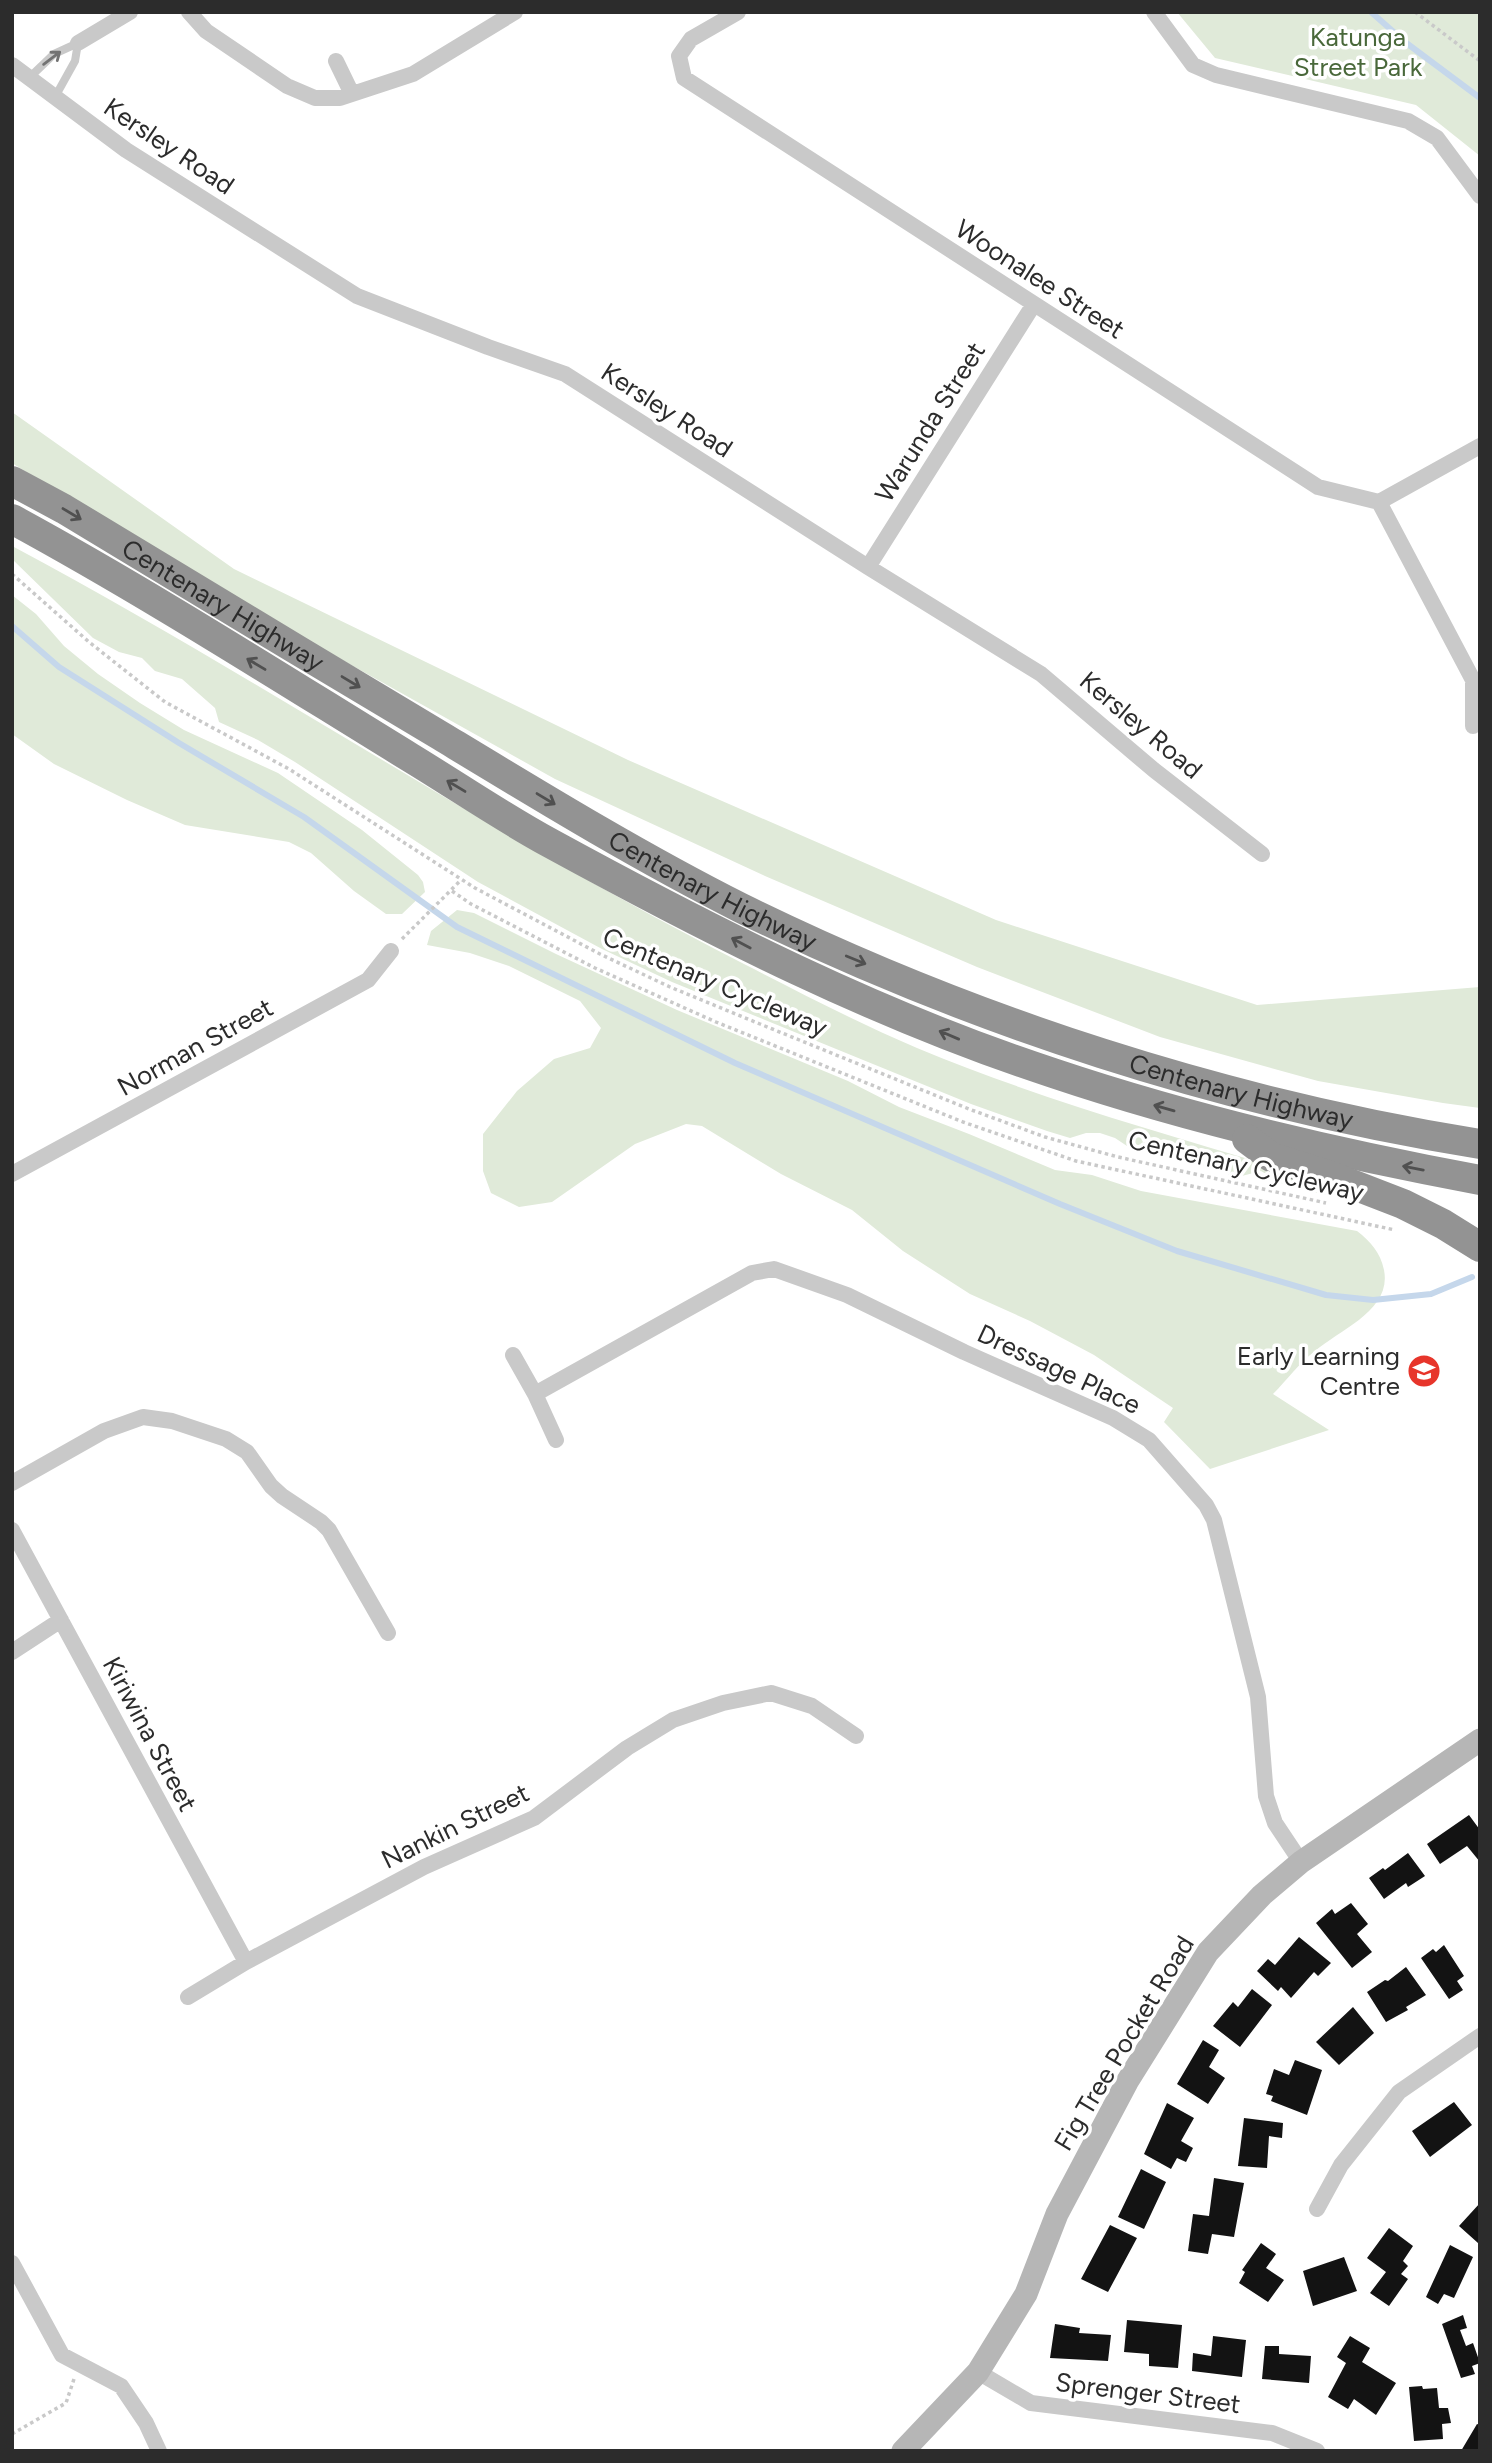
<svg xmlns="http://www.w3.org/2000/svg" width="1492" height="2463" font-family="Figtree,sans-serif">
  <rect width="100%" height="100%" fill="#fff"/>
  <!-- green -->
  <path fill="#e0ead9" d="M1177,12h303v144l-64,-51 -201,-47z
    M12,412l222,157 394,191 368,160 261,85 223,-18v121l-37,-5 -125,-22 -158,-44 -183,-70 -212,-91 -210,-97 -363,-203 -180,-113z
    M14,547c247,132 480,290 730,417 57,29 114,59 173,84 134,56 275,93 414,136l3,7 -3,3 -7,1 -43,-12 -20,-12 -27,7 -12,-8 -23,-5 -22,-11 -24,3 -16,-10 -10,-1 -12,-8 -15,-5h-14l-16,5 -23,-7 -76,-27 -299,-122 -70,-33 -124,-67 -183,-120 -37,-22 -39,-18 -4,-14 -33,-29 -27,-8 -13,-13 -23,-6 -26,-14 -81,-79z
    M12,595l24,19 28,32 34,28 42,29 44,27 94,43 84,57 56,45 5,7 2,10 -23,22h-16l-32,-23 -43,-38 -22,-11 -104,-17 -58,-25 -73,-36 -42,-30z
    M457,910l17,3 82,41 121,56 171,71 51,26 70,27 86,36 37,5 49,16 216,40c14,11 23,21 27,39 8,40 -43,59 -69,81 -16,12 -28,29 -42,43l56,36 -119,39 -46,-47 9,-14 -79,-53 -64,-34 -60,-27 -67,-43 -51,-41 -71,-36 -79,-48 -16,-2 -51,20 -83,58 -33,5 -28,-14 -8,-22v-37l34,-43 37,-32 36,-11 11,-20 -21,-27 -71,-35 -39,-13 -43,-8 4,-14z"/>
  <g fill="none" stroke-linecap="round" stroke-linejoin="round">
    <!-- stream -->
    <path stroke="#c5d7eb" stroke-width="6" d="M1371,12l34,30 75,56
      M12,626l47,41 120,76 125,74 153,110 278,136 325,141 117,47 149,44 47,5 58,-6 41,-17"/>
  </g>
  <!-- building -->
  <path fill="#131313" d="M1469,1815l11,15v32l-13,-16 -27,18 -13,-20z
    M1408,1853l17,23 -17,11 -2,-4 -22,16 -15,-21 14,-10 2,2z
    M1351,1903l17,21 -11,10 15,18 -20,16 -36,-45 16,-14 3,5z
    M1299,1937l32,26 -13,13 -4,-4 -23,26 -10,-11 -3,4 -21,-20 11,-12 7,6z
    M1444,1945l20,31 -7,5 6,9 -14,9 -28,-41 12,-9 3,3z
    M1406,1967l20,28 -20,12 2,3 -22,12 -19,-30 18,-12 3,1z
    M1252,1989l20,16 -32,42 -27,-21 20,-24 5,5z
    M1353,2007l21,26 -35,32 -23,-23z
    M1203,2040l16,10 -10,17 16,11 -17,26 -31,-20z
    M1295,2060l27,10 -15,45 -36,-14 2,-5 -7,-2 8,-25 15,6z
    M1454,2102l18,23 -42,32 -18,-26z
    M1167,2103l27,15 -13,23 12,7 -7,14 -9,-4 -6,11 -27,-15z
    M1244,2118l39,5 -1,15 -13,-2 -2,32 -29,-2z
    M1141,2169l25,13 -22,47 -26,-12z
    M1214,2178l30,5 -10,54 -22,-3 -4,20 -20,-3 5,-37 16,2z
    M1480,2203v39l-2,1 -19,-17z
    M1110,2225l27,13 -29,54 -27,-13z
    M1389,2228l24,18 -10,15 5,5 -7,8 7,5 -19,27 -19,-13 16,-21 -19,-14z
    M1261,2243l15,11 -10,14 18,12 -16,22 -29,-19 6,-11 -3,-2z
    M1450,2245l23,12 -19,41 -10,-4 -6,10 -12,-7z
    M1344,2257l13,34 -44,15 -10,-35z
    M1463,2315l4,13 -7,2 6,16 7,-3 7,20 -8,3 3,8 -14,4 -19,-54z
    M1127,2320l55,5 -4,43 -29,-2v-12l-25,-2z
    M1055,2324l25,4 -1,5 32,2 -3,26 -58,-3z
    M1213,2336l33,4 -4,37 -50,-6 1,-18 18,3z
    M1350,2336l20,12 -8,14 34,21 -20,32 -22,-16 -6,10 -20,-12 18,-34 -9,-6z
    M1265,2346h14v8l32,2 -2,27 -47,-4z
    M1422,2386l1,3 14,-1 2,20h9l3,15 -9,1 1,15 -29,2 -5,-54z
    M1477,2424l3,1v26h-19z"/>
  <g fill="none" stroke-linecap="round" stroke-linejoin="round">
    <!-- path -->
    <path stroke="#c9c9c9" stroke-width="3.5" stroke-dasharray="3.5 3.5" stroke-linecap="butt" d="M1415,12l65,49
      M12,574l77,68 76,60 124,67 186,119 125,66 70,33 90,37 209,85 76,28 73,20 208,46
      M452,891l19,13 124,64 121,54 247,100 113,39 319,69
      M402,939l59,-59
      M12,2434l54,-31 8,-24"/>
    <!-- service -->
    <path stroke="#c9c9c9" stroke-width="8" d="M29,78l25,-24 24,-11
      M55,97l20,-36 3,-18"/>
    <!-- minor -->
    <path stroke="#c9c9c9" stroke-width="16" d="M189,12l17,19 81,55 28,12h25l73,-24 102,-62
      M738,12l-47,27 -12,17 5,22 634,409 61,15
      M1154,12l39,53 23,10 192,46 29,17 43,58
      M78,43l52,-31
      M336,61l16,33
      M12,65l114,85 231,146 131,51 77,27 303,193 173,107 113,96 108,84
      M1379,502l94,178v46
      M1379,502l101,-56
      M868,567l166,-263
      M12,1174l356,-194 23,-29
      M513,1355l22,39
      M556,1440l-21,-46 217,-121 22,-4 73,26 117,57 149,66 36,22 57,65 8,15 44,177 8,99 9,27 26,39
      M12,1483l92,-52 39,-14 29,4 54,18 21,13 24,34 11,10 39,26 8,8 59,103
      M12,1530l234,432
      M12,1652l49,-32
      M188,1997l58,-35 178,-95 110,-49 93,-70 46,-28 50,-17 48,-10 41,13 44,30
      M1317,2209l24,-44 58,-73 81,-56
      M12,2263l50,92 59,31 25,37 13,28
      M978,2372l53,31 241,30 45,18"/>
    <!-- secondary -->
    <path stroke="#b6b6b6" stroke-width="23" d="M903,2451l75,-79 48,-78 31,-80 70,-132 81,-130 54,-57 39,-33 179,-122"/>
    <!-- motorway -->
    <g stroke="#939393" stroke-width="30">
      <path id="s1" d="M12,481l52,28c125,76 251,152 377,227 99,60 197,120 300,172 232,114 484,195 739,236"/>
      <path d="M12,519c136,74 267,158 399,239 46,28 91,59 139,85 161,88 328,173 503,230 140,47 282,80 427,107"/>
      <path d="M1247,1139l24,18 57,18 75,29 40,20 37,23"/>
    </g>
  </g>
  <!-- one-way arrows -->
  <defs><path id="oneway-shaft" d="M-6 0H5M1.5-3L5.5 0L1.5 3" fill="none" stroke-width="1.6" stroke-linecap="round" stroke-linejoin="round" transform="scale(1.75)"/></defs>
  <use stroke="#737373" href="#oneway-shaft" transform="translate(52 58) rotate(-37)"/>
  <g stroke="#505050">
    <use href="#oneway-shaft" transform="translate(72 514) rotate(31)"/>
    <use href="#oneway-shaft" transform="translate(256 664) rotate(-149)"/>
    <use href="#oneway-shaft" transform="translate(351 682) rotate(31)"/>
    <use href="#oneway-shaft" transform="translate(456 786) rotate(-149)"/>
    <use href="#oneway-shaft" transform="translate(546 799) rotate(31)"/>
    <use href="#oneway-shaft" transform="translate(741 943) rotate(-152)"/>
    <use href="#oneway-shaft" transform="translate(856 960) rotate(22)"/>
    <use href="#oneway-shaft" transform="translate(949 1035) rotate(-157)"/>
    <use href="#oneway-shaft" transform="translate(1164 1108) rotate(-164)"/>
    <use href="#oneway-shaft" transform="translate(1413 1168) rotate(-169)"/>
  </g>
  <!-- icons -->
  <defs>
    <symbol id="school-disc" viewBox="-11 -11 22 22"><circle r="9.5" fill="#e7352b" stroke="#fff"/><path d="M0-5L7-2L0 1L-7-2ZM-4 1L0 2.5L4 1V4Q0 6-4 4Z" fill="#fff"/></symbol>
  </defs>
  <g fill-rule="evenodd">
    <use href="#school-disc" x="1405" y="1352" width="38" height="38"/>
  </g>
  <g text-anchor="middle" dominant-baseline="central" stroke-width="7" stroke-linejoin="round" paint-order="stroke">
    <!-- park labels -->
    <g font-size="26" fill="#49683a" stroke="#fff">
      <text x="1358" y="37">Katunga<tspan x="1358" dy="30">Street Park</tspan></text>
    </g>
    <!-- street labels -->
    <g font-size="26" fill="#2c2c2c" stroke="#fff">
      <text transform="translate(169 146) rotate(34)">Kersley Road</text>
      <text transform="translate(1040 279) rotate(33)">Woonalee Street</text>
      <text transform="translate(667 410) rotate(33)">Kersley Road</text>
      <text transform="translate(930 422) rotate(-58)">Warunda Street</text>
      <text stroke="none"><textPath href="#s1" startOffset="245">Centenary Highway</textPath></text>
      <text transform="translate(1141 725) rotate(40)">Kersley Road</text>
      <text stroke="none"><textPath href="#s1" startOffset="812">Centenary Highway</textPath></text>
      <text transform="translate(715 982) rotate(23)">Centenary Cycleway</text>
      <text transform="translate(195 1047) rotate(-29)">Norman Street</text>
      <text stroke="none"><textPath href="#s1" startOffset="1379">Centenary Highway</textPath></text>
      <text transform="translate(1246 1166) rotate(13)">Centenary Cycleway</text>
      <text transform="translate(1059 1369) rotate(25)">Dressage Place</text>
      <text transform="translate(150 1734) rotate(62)">Kiriwina Street</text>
      <text transform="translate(455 1826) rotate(-26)">Nankin Street</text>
      <text transform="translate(1124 2043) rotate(-59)">Fig Tree Pocket Road</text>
      <text transform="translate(1148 2393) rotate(7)">Sprenger Street</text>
    </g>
    <!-- poi labels -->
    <g font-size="26" fill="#2c2c2c" stroke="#fff" text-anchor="end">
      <text x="1400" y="1356">Early Learning<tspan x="1400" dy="30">Centre</tspan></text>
    </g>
  </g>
  <!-- border -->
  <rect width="1492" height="2463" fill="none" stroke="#2c2c2c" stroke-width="28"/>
</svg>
